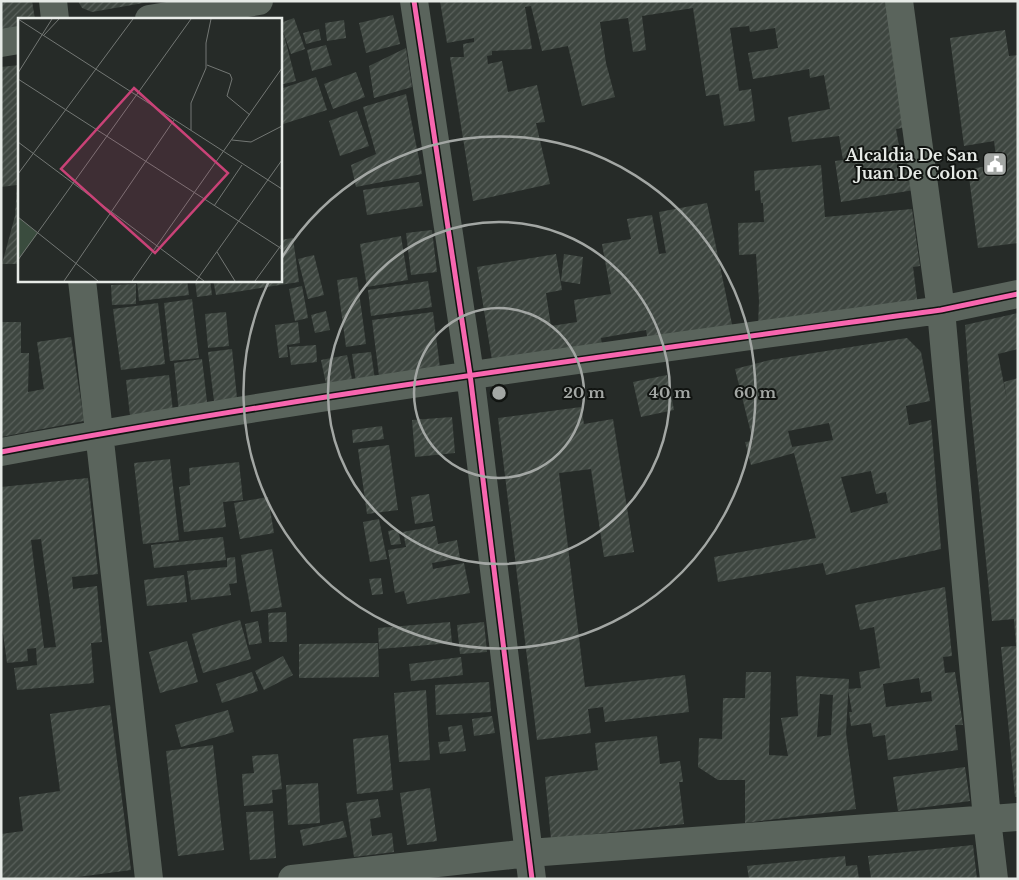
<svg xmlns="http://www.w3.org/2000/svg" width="1019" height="880" font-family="'Libre Baskerville',serif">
  <defs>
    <pattern id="building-hatch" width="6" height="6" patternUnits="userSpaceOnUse" patternTransform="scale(1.25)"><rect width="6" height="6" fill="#3e4640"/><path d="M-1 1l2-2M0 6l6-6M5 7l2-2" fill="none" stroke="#5a615c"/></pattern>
  </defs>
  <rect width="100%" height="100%" fill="#262b28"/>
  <!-- building -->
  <path fill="url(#building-hatch)" fill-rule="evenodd" d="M1,1h31l3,18h-16v10l-18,3z
    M78,1h71v1l-57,10 -10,-4z
    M440,1h446l21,126 -11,2 4,23 8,-2 6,40 -73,12 -6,-41 8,-1 -4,-24 -47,6 -4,-25 42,-8 -6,-34 -14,3 -1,-9 -56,10 -5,-26 30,-5 -3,-20 -25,4 -1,-6 -19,2 9,63 12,-2 4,32 -31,5 -5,-32 -13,2 -13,-88 -51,8 4,34 -13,2 -5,-34 -28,4 6,41 9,34 -33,9 -14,-60 -26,5 -11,-45 -6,1 7,42 -40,2v4l-5,1 1,8 14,-3 6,31 29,-7 8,37 -9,1 14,61 -77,17 -23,-144h14l-1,-13 11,-2v-4l-27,5z
    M393,15l7,29 -34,9 -7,-30z
    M294,18l11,31 -14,5 -11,-31z
    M344,20l2,18 -19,3 -2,-18z
    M319,29l2,11 -15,4 -3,-11z
    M1005,30l4,26 9,-1v188l-40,5 -10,-79 29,-4 -3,-24 -30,5 -14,-108z
    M284,35l12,46 -16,4v-48z
    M326,45l6,20 -20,6 -5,-21z
    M406,48l6,39 -38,11 -5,-32z
    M19,65v199h-17l13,-48 2,-31 -16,2v-120z
    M356,72l9,25 -32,12 -9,-25z
    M316,77l11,33 -47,15v-36z
    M406,94l16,80 -66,13 -5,-22 25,-11 -13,-47z
    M357,111l12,35 -29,10 -11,-35z
    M821,165l4,52 87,-8 8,57 -7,1 5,39 -160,20 1,-25 -3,-47 -17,1 -1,-32 26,-1 -1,-19h-2l-1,-13 -5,1 -1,-20z
    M419,182l4,24 -56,9 -4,-25z
    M707,203l26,126 -85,13 -2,-12 -45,8 1,7 -110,15 -15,-93 79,-13 6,36 -16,3 5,33 26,-4 -3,-22 37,-6 -9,-50 29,-5 -4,-20 25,-4 7,39 7,-1 -7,-41z
    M432,230l5,42 -26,3 -5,-42z
    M401,236l7,44 -41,7 -7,-43z
    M293,238l6,44 -83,13 -3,-15h67v-40z
    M564,254l19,3 -3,27 -19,-3z
    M314,255l10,40 -16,4 -10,-40z
    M357,277l9,67 -20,3 -9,-67z
    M145,280h42l2,15 -50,6 -2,-20z
    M195,280h15l2,15 -15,2z
    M428,281l4,26 -61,9 -3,-26z
    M136,284v20l-24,1 -1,-20z
    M302,286l6,32 -13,3 -6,-32z
    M192,299l7,59 -29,3 -6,-58z
    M158,303l7,61 -44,6 -8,-61z
    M326,311l4,19 -15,3 -4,-18z
    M226,312l3,34 -21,2 -3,-34z
    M433,312l8,64 -61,8 -8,-64z
    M1018,313v36l-20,5 9,46 -3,-18 14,-4v419h-3l-14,-150 15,-1 -2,-27 -22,2 -21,-211 -6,-85z
    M2,322h19v31h8l-1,39 16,-3 -7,-47 34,-5 13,84 -83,16z
    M298,322l2,21 -13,2 1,12 -9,1 -4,-33z
    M907,338l14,14 9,49 -24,5 3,19 22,-5 10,129 -115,26 -3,-12 -105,19 -4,-25 102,-19 -22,-85 -43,12 -6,-23 8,-1 -18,-72 35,-9zM829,423l4,17 -41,7 -4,-16zM871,471l5,23 10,-2 2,11 -37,10 -10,-36z
    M316,345l1,17 -26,3 -2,-18z
    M232,349l5,49 -23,3 -6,-49z
    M371,352l4,28 -19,3 -4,-29z
    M347,355l6,29 -26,5 -6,-29z
    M202,359l6,51 -29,3 -5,-50z
    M169,375l4,37 -43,4 -4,-36z
    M667,375l7,35 -33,7 -8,-35z
    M581,407l3,17 29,-5 21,133 -30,5 -13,-88 -32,4 26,214 100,-12 4,37 -84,10 -2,-15 -15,2 3,24 -54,7 -39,-322z
    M452,417l3,36 -40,4 -3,-37z
    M382,426l2,13 -31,4 -1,-13z
    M389,445l9,65 -31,4 -9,-65z
    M170,459l9,81 -36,4 -9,-81z
    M239,462l4,38 -20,2 3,25 -42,5 -5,-45 11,-2 -1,-17z
    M88,478l10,96 -26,3 1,12 24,-3 5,56 -11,1 3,40 -77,7 -3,-22 23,-3 -1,-17 -9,1 1,12 -21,2 -6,-45v-131zM41,539l15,108 -12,1 -13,-108z
    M429,494l4,27 -18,3 -4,-27z
    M268,497l6,36 -34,6 -6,-36z
    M379,519l8,40 -17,3 -7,-40z
    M435,526l3,18 19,-4 3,18 -28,5 1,6 31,-6 6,30 -63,11 -3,-13 -9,2 -7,-43 18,-3 -3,-15z
    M398,529l3,15 -10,1 -3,-14z
    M223,537l3,23 -72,8 -3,-23z
    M272,549l10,58 -31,5 -10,-57z
    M235,557l2,26 -8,1 2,11 -40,5 -4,-29 40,-4v-9z
    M184,575l3,27 -40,4 -3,-26z
    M381,578l2,16 -11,1 -3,-16z
    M945,587l7,69 -9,1 2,16 10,-1 8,53h-8l3,25 -70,10 -3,-25 -12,2 -2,-14 -20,3 -2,-14h3l-4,-23 13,-1 -2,-16 21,-4 -6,-41 -14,3 -5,-25zM919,678l2,15 10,-2 1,10 -46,6 -3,-23z
    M286,612l1,30h-18l-1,-29z
    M240,620l11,39 -48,14 -11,-39z
    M258,621l4,22 -13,2 -4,-21z
    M450,622l2,21 -73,6 -1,-21z
    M484,622l3,30 -27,2 -3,-29z
    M187,641l11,41 -38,11 -11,-41z
    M378,643l1,34 -80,1v-34z
    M283,656l10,19 -29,15 -9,-19z
    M461,657l2,18 -52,6 -2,-17z
    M252,672l6,19 -36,12 -6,-19z
    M746,672h25l-2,83 19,1 -7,-38 17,-2 -2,-40 53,3 -3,54 10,76 -111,14v-43h-27l-20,-13 1,-29 23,1 1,-41h22zM820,694l13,1 -2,40 -14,2z
    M489,682l2,30 -55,3 -1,-30z
    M426,690l4,70 -31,2 -5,-69z
    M110,705l21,165 -68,9h-62v-45l22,-3 -4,-34 41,-6 -10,-77z
    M228,710l6,22 -53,15 -6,-22z
    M492,716l3,17 -21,3 -2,-17z
    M462,725l4,26 -26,3 -2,-12 12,-1 -2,-14z
    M388,735l5,55 -36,4 -4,-55z
    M657,736l3,28 20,-3 3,21h-4l5,42 -133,15 -6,-62 53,-7 -3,-27z
    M213,745l11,105 -46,6 -12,-105z
    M278,754l4,35 -10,1 1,13 -29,3 -2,-32 12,-1 -2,-17z
    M965,767l5,34 -72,10 -5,-34z
    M318,783l2,40 -32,2 -2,-40z
    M430,788l7,53 -30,4 -7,-52z
    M378,799l3,18 -11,2 2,17 20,-3 2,19 -40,5 -8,-54z
    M273,811l3,47 -26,2 -4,-48z
    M343,821l4,16 -44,9 -3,-16z
    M973,845l4,34h-106l-3,-23z
    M845,856l1,10 11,-1 2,14h-110l-2,-13z"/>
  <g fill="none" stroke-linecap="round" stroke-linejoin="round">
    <!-- street -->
    <path stroke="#5a645c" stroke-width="28" d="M53,1l2,18
      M414,1l56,373 62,505
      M899,1l42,309 46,509 7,60
      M149,19l110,-18
      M1,43l18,-3
      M82,280l67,599
      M1,452c312,-58 626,-99 940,-142l77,-16
      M292,879l237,-26 489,-36"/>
    <defs>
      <path id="cycleway" d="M414,1l56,373 62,505
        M1,452c312,-58 626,-99 940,-142l77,-16"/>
    </defs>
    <!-- cycleway casing -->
    <use href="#cycleway" stroke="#111411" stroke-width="8"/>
    <!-- cycleway -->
    <use href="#cycleway" stroke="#f766af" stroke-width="5"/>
  </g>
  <!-- distance rings -->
  <g fill="none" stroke="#a3a7a4" stroke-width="2.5">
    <circle cx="499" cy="393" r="85"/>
    <circle cx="499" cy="393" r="171"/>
    <path d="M281 259A256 256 0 1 1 269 281"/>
  </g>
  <!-- icons -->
  <defs>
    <symbol id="civic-square" viewBox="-11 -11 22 22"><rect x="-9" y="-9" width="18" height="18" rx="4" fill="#a3a7a4" stroke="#111411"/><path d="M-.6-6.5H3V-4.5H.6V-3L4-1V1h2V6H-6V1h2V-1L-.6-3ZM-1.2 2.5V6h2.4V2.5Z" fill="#fff"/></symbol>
  </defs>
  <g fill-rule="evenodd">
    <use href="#civic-square" x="981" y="150" width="28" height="28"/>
  </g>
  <g text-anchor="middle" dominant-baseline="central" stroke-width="4" stroke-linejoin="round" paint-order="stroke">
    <!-- poi labels -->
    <g font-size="16" font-weight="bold" fill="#e6eae6" stroke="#111411" text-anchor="end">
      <text x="978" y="155">Alcaldia De San<tspan x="978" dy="18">Juan De Colon</tspan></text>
    </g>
  </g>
  <!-- overview -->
  <g transform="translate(18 18)">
    <rect width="264" height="264" fill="#262b28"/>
    <path d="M0,199l20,16 -20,27z" fill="#3a4c3e"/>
    <path fill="none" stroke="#737774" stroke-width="1" d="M0,1l264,170M26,17l15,-16M189,47l23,9 2,5 -5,17 23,19M0,55l34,-54M0,61l264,170M173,112v-27l15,-35v-25l5,-24M214,122l19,2 31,-16M0,124l186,139M0,156l115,-155M196,188l28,-41M0,199l80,64M199,234l18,29M0,242l173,-241M46,263l110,-161M114,263l150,-213M178,263l86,-121M237,263l27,-37"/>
    <path fill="#c94277" fill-opacity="0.15" stroke="#c94277" stroke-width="2.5" d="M116,70l94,85 -73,80 -94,-84z"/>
    <rect width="264" height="264" fill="none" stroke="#e6eae6" stroke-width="2.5"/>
  </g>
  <circle cx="499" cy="393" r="8" fill="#a3a7a4" stroke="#111411" stroke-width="2.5"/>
  <g font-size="15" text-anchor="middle" font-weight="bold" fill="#a3a7a4" stroke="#111411" stroke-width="4" stroke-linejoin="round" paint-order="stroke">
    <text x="584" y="398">20 m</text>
    <text x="670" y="398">40 m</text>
    <text x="755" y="398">60 m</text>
  </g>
  <!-- border -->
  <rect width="1019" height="880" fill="none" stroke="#e6eae6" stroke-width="5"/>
</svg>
